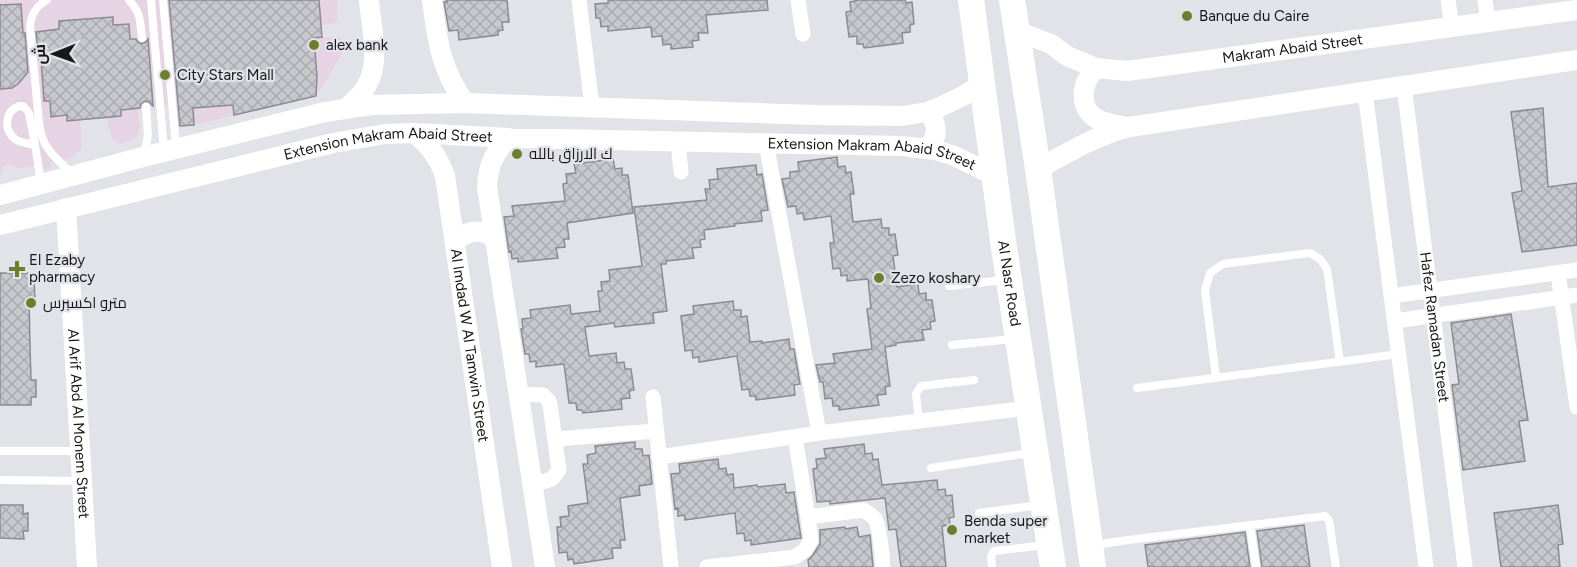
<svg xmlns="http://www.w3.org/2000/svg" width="1577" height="567" font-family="Figtree,Cairo,sans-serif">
  <defs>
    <pattern id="building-cross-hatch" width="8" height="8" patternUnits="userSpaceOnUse" patternTransform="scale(1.5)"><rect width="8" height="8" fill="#c7c8cd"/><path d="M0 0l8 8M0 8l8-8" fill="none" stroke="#aaabaf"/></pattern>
  </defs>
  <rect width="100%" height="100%" fill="#e2e3e8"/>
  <!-- commercial -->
  <path fill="#e6d3e4" d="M0,0h337l1,19 -2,4 -15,3 1,11h19l1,17 -26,42 -122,29 -16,1 -3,-22 -38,4 3,20 -1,5 -6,7 -13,4 -8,-5 -6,-21 -26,2 2,25 -2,5 -8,8 -22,4v6l-6,1 -1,-5 -25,4 -10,-4 -6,4v7h-2z"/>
  <!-- building -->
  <path fill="url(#building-cross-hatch)" stroke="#8b8c91" stroke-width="1.5" d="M169,0h150l3,37 -8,1 3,38 -1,20 -82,19 -1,-10 -40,3 1,17 -14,1z
    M446,0h61l2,22h-7l1,8 -5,1v4l-39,5 -1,-10 -9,1 -5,-29h3z
    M608,0h159l1,10 -62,5 2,18h-10l1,7 -7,1 1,6 -22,2v-5l-8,1 -1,-9 -10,1 -1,-10 -43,4v-5l-7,1 -1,-9h-4l-1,-14 13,-1z
    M859,0h46l1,3 6,-1 2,22 -4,1v7l-8,1 1,10 -39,5 -1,-4h-6v-8l-8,1 -3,-25 5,-1 -1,-9z
    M21,4l2,29h2l3,39 -10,12 -6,4 -12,1v-84z
    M113,17v8l16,-1 1,15h6l2,3 4,2 4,-2 2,-3 5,67 -4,-4 -4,-1 -4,3 -1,4 -19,2v6l-54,5v-6l-16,2 -1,-16h-6l-3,-42 -2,1 -3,-28 23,-3v-8z
    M1543,108l5,79 29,-4v62l-55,7 -10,-59 10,-2 -11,-79z
    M837,157l1,10 7,-1 1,7 5,-1 3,22h-4l3,28 28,-3 1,9h7v7l6,-1 3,21 -5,1 4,31 21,-3 1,10 7,-1v7h6l3,21 -5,1 1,7 -9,1 2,10 -28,3v2l-11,2 5,39 -5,1 1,7 -9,1 2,10 -40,5v-4h-6l-1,-8 -7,1 -2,-17h-3l-4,-17 19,-2 -2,-9 39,-5 -5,-40 4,-1 -3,-29 -21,2v-6l-6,1 -1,-8 -7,1 -3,-26h4l-3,-27 -27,4 -1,-7 -6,1 -1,-8 -8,1 -6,-28 8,-1v-6l9,-1 -1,-9z
    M613,159l2,10 7,-1v7h6l5,38 -66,10 2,16h-5l1,8 -9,1 2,10 -40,4v-4l-6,1 -1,-8 -2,1 -5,-35 10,-1 -2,-10 53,-5 -2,-17 4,-1 -1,-9 10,-1 -2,-9z
    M756,165l1,10 5,-1 6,36 -7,1 1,10 -28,3 1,2 -31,4 1,9 -5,1 1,7 -9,1 2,10 -28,3v3h-5l6,47 -14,2 1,10 -39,4 -1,-4 -29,4 4,29 27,-3 1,10 7,-1 1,7h6l3,21 -5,1 1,7 -9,1 1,10 -39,4 -1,-3h-5l-1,-7h-7l-5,-39 -28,3v-6l-6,1 -1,-8h-4l-4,-25h2l-1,-10 9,-1 -1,-8 40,-5 1,9 29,-3 -2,-20h4l-1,-9 9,-1 -1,-11 33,-4 -8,-59 73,-7 -2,-11h5l-1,-9 9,-1 -1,-10z
    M0,273h29v8h5l1,17h-6l1,49 1,33h5v17h-5v8h-31z
    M733,301l1,9h7v7l6,-1 3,26 12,-1v2l27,-4 1,10h4l6,35 -6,1 1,10 -39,5 -1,-4h-5l-1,-7 -7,1 -5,-34 -38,6v-5l-6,1 -1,-8 -7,1 -4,-35 13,-2 -1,-8z
    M1511,314l17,106 -9,1 6,40 -62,9 -11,-85 7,-1 -8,-61z
    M635,442v7h7l1,7 6,-1 3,29 -13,2 1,9 -20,3 5,42h-5l1,8h-9l1,10 -39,6 -1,-5 -5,1 -1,-8 -8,1 -2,-26h4l-1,-10 9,-1 -1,-10 20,-3 -5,-39h5l-1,-9 9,-2 -1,-7z
    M864,444l1,10 7,-1 1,7 5,-1 4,26 55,-5 1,10 7,-1 1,7 6,-1 2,22 -5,1 1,7 -8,1 4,41h-45l-5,-38 -7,1 -4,-32 -55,6v-3l-13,1 -4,-33 4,-1 -1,-9 10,-1 -2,-9z
    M718,459l1,10 7,-1 1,7 6,-1 1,14 23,-3 1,2 27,-3 1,9 8,-1 7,46 -50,7v-5l-6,1 -1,-8 -7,1 -2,-21 -50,7 -1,-5 -6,1v-8l-3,1 -4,-35 9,-1 -1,-9z
    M0,505h23v9l5,-1v18h-5l1,8 -24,-1z
    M1558,505l5,39 -5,1 2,22h-59l-7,-54z
    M1304,525l6,42h-48l-5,-36z
    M845,527v2l12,-2 2,10 11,-2 3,32h-64l-1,-7 5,-5 7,-11v-14z
    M1245,532l5,35h-102l-3,-22z"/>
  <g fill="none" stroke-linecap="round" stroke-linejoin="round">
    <!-- service -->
    <path stroke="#fff" stroke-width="8" d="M47,0c-11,6 -16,14 -17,27l9,96 2,11 4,10 7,10 21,21
      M129,0c12,13 11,21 13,38
      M151,0l13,150
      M163,0l13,147
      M19,106h4l6,7 6,32c-7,-2 -15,-2 -20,-6 -12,-10 -10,-28 4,-33z
      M35,145l6,38
      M144,156l4,-21 -2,-28
      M949,286l55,-6
      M952,345l61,-6
      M1216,377l-11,-87 5,-17 13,-9 87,-11 10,6 7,10 13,93
      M1137,388l262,-34
      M919,421l-3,-27 5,-8 53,-6
      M0,451h79
      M931,468l99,-15
      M0,480l82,1
      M979,513l61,-8
      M1250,525l6,42
      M1094,545l34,-5 197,-24 4,4 7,47
      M992,567l-1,-10 3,-6 51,-6"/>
    <!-- minor -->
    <g stroke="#fff" stroke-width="15">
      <path d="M579,0l13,107"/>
      <path d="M798,0l5,34"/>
      <path d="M1448,0l4,27"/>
      <path d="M1485,0l3,23"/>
      <path id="s1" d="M1404,86l61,481"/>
      <path d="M1365,92l61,475"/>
      <path d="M678,142l3,30"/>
      <path d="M766,143l53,290"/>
      <path d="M1558,273l19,134"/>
      <path d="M1391,296l186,-26"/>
      <path d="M1395,321l182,-26"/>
      <path d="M519,394l24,1 6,6 1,4 9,65 -7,9 -20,6"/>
      <path d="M653,397l18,170"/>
      <path d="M556,439l100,-8"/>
      <path d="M659,457l160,-24 209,-25"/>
      <path d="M808,517l55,-7c5,3 9,5 12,9 5,8 7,37 8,48"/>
      <path d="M707,567l88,-10 10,-7 6,-10 -3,-23 -13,-80"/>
    </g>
    <!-- tertiary -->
    <g stroke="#fff" stroke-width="20">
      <path d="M432,0c5,40 9,70 33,103"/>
      <path id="s2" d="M1017,31l34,13 16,12 29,12 31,3 450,-61"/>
      <path d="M1096,68c-15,15 -19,41 3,52 9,4 19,5 28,7"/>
      <path d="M347,107c39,-28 26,-65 22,-107"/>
      <path id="s3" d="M414,133c16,12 25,25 31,43l57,391"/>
      <path d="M509,138c-15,14 -21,28 -22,49l58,380"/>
      <path d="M925,149c14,-10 14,-26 2,-37"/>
      <path d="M1038,169c31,-17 57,-33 91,-42l448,-67"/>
      <path d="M0,195l143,-38 182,-45 46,-7 94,-2 351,12 86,1 25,-4 13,-5 23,-11 19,-12"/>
      <path id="s4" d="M66,208l21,359"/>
      <path id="s5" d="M0,225l333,-82 51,-9 30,-1 95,5 393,8 33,4 17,5 42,20"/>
      <path d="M455,242c12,-12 25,-13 39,-5"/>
    </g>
    <!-- trunk -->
    <g stroke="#fff" stroke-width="26">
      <path id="s6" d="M971,0l33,248 49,319"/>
      <path d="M1012,0l26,169 55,398"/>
    </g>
  </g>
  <!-- markers -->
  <g fill="#6f7e2c" stroke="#e2e3e8" stroke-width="2">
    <circle cx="1187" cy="16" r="6"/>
    <circle cx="314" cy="45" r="6"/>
    <circle cx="165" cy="75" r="6"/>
    <circle cx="517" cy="154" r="6"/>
    <path d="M14 260h6v6h6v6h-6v6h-6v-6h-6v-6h6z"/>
    <circle cx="879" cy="278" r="6"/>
    <circle cx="31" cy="303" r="6"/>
    <circle cx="952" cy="530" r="6"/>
  </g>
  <g text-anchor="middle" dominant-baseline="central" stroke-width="4.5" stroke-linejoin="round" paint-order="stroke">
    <!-- poi labels -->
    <g font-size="15" fill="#18181a" stroke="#e2e3e8" text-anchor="start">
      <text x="1199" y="16">Banque du Caire</text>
      <text x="326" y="45">alex bank</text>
      <text x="177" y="75">City Stars Mall</text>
      <text x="529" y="154">ك الارزاق بالله</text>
      <text x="29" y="260">El Ezaby<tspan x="29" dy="17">pharmacy</tspan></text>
      <text x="891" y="278">Zezo koshary</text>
      <text x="43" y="303">مترو اكسبرس</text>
      <text x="964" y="521">Benda super<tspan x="964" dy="17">market</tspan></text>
    </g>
    <!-- street labels -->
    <g font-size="15" fill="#18181a" stroke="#e2e3e8">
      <text stroke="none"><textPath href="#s2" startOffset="286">Makram Abaid Street</textPath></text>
      <text stroke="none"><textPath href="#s5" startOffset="398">Extension Makram Abaid Street</textPath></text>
      <text stroke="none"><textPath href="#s5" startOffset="884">Extension Makram Abaid Street</textPath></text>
      <text stroke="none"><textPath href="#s6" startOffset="286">Al Nasr Road</textPath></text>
      <text stroke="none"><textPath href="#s1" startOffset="243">Hafez Ramadan Street</textPath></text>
      <text stroke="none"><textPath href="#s3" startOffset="225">Al Imdad W Al Tamwin Street</textPath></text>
      <text stroke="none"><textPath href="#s4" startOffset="216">Al Arif Abd Al Monem Street</textPath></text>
    </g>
  </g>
  <!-- north arrow -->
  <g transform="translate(54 54) rotate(269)" stroke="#e2e3e8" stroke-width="4.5" paint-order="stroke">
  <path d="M0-4.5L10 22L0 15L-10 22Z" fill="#18181a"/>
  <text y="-9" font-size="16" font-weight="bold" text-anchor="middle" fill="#18181a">ش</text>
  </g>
</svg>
